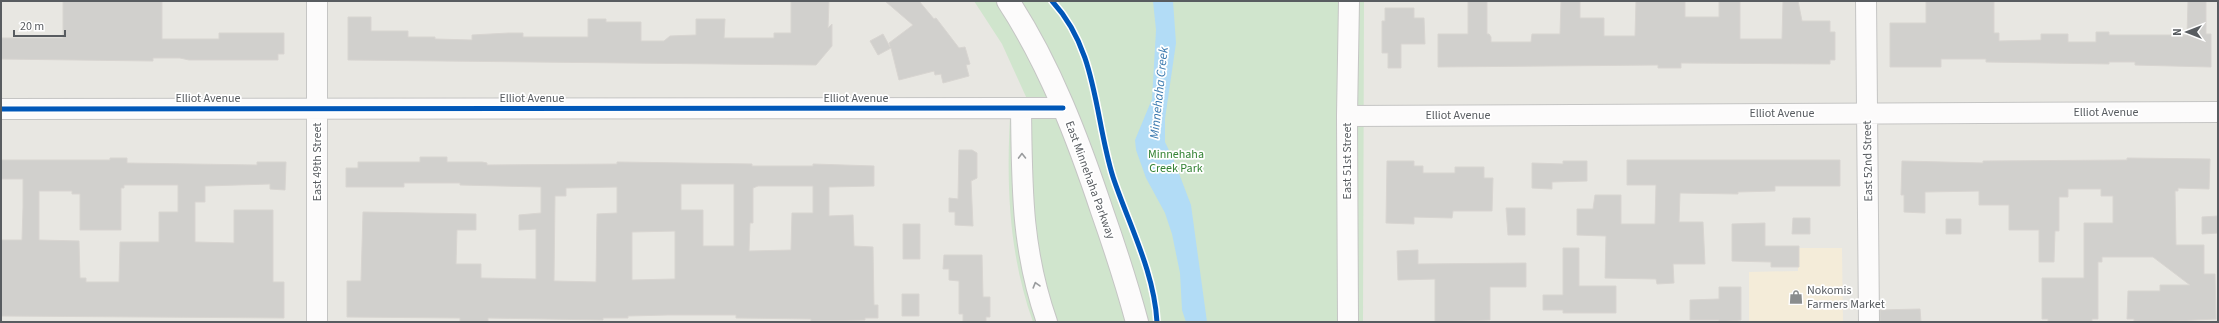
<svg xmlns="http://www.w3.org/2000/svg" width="2219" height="323" font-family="'Source Sans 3',sans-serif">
  <rect width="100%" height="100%" fill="#e8e7e2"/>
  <!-- commercial -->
  <path fill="#f4ecd9" d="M1798,248h44l1,74h-94v-50l49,-1z"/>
  <!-- green -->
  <path fill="#d0e5cd" d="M974,1h390l-1,321h-330c-26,-73 -27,-146 -22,-222l16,-1 -25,-55z"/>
  <!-- water -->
  <path fill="#b2dcf6" d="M1153,1h20l3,42 -11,76v23l10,21 16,42 16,117h-21l-4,-12 -2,-37 -8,-39 -7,-21 -19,-35 -10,-28 -1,-10 17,-41 4,-69z"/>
  <!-- building -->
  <path fill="#d1d0cd" stroke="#d8d5d1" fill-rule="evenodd" d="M63,1h99v38h57v-6h65v21h-6v6h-89l-9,-2h-27v3l-152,-2v-21h62z
    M791,1h38l-1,27 4,-4v22l-16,19 -468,-5v-43h23v14h37v6h27v2l37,1v-5l37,-2h14v4h65v-18h18v3h35v19h23l6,-5 26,-1v-16h29l-1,19h50v-5h17z
    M885,1h34l15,18 2,-1 23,30 6,-1 5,17 -4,1 3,11 -26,7 -2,-9 -6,1 -1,-4 -35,9 -8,-32 -13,7 -8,-14 13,-7 7,13 -1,-4 24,-18z
    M1468,1h19v33h2l2,3v5h40l1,-8h28l1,-33h19v17h24v18h31l1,-35h49v16h34v-16h21v38h42l1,-38h15l4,20h28v11h5v28h-5v4l-149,-1v5h-23v-3l-220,2v-33h30z
    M1926,1h68v32h5v8l42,-1v-6h27v8h28v-10h13v3h78l1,-34h18v33h5v33l-76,-2v-3h-26v2l-123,-2v-3h-45v8h-51v-44h36z
    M1385,8h29v10h10l1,26h-24v24h-13v-15h-6v-32h3z
    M959,150h13l5,3v25l-6,3 2,45 -18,-1v-13h-6v-14l9,1z
    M420,157h27v5h35l5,1v2l130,-1v-2l135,2v2h61v-2l61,2v20l-45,1v29l24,-1 1,31 19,1 1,58h4v13h-13v2l-54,1v-2l-75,-1v-3h-69l-39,1v2h-25v2l-115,-2v4h-28v-4l-113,-1v-36h14l2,-69 113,2v16h-19l-1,34h25v14l55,1v-50l-17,1v-15l22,-2v-26l-81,-2v-2h-56v4h-58v-19h12v-6h62zM681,184h53v62h-31v-36h-22zM758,186h55v27h-21l-1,37 -42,1 1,-28h3v-35zM617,187v26l-20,1 -1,68 -42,-1 1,-85h11v-8zM675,231v48l-43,1v-48z
    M110,158h17v5l130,2v-3h29l-1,28 -15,-1v-5l-65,2v16h-10v40l39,1v-33h39v72h11v36l-283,-2v-76h21l1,-32v-29h-22v-19h109zM124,185h54v27h-19v30h-39l-1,40h-33v-4h-6l-1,-37 -40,-1v-49h33v3h8v36h41v-42h3z
    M2127,158l83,1 -1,30 -31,-1v3h-3l1,54h28v29h11l1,45 -65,3 -17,-1v-2h-7l1,-28h32v-6h30l-37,-28h-51v5h-4v57h-6v3h-44v-3h-6v-41h42v-55h29v-27h-12v-7h-33v8h-9v34h-4l-1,31h-15v-32h-30v-25h-30v-14l-54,1v21l-21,-1v-17h-3l1,-34 81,2v-2l144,-1z
    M1627,160h213v26h-65v5l-37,1v2l-58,-1 -1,29h24l2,42h-32l1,19 -17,1 -1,-5 -51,-1 1,-42 -29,-1v-26h16l2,-14h26v29h34l1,-39h-29z
    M1387,161h27v5h9v7h32v-6h29v11h9l-1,33h-39l-1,7 -38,-1v7l-28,-1z
    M1563,161h24v20l-35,1v7l-20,-1v-25l31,1z
    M1506,208h19v27h-17z
    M2218,216v17l-16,1v-17z
    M1793,218h17v16h-18z
    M1946,219h15v15h-15z
    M1765,223v23h34v21h-28v-5l-39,-1v-37z
    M903,224h17v35h-17z
    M1563,248h16v38h37v27h-53v-3h-20v-15h20z
    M1418,250v14l108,-1v24h-36v33l-55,2v-43l-37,1 -1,-29z
    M944,255h38l1,42h7v20h-4v5h-23v-8h-4v-33l-10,-1v-11h-6z
    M1719,287h22v33l-22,2v-2h-29v-20l29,-1z
    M902,294h17v22h-17z
    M1920,309l1,13h-41v-12z"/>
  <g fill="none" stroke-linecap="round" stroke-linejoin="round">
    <defs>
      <path id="minor" d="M317,1v321
        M1866,1l3,321
        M1021,108c1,77 0,140 26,214
        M1,109l1062,-1
        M1347,116l871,-4
        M1348,322l-1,-206 2,-115"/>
      <path id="tertiary" d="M1008,1c42,64 70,138 94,210 13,37 25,74 35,111"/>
    </defs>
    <!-- minor casing -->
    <use href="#minor" stroke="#c5c5c4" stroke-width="22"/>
    <!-- tertiary casing -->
    <use href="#tertiary" stroke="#c5c5c4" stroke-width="24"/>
    <!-- minor -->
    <use href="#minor" stroke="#fcfbfb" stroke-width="20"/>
    <!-- tertiary -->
    <use href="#tertiary" stroke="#fcfbfb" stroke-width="22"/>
    <defs>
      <path id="cycleway" d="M1052,1c46,50 42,115 61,176 16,48 41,94 44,145
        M1,109l1062,-1"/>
    </defs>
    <!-- cycleway casing -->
    <use href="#cycleway" stroke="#fff" stroke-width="8"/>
    <!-- cycleway -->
    <use href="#cycleway" stroke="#0057b8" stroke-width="5"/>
  </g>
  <!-- one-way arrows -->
  <defs><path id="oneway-chevron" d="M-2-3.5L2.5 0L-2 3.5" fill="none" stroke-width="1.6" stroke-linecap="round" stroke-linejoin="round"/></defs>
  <g stroke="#9a9c9e">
    <use href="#oneway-chevron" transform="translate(1022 156) rotate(-91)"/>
    <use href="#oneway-chevron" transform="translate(1036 285) rotate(-106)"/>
  </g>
  <!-- icons -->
  <defs>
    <symbol id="shop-bare" viewBox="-9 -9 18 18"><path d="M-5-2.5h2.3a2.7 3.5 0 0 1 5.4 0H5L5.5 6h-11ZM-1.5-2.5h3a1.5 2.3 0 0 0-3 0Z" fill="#8a8d8e" stroke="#fff" stroke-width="2.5" paint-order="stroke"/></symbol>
  </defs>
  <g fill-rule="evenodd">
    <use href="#shop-bare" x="1786" y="287" width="20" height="20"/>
  </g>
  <g text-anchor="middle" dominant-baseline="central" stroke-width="3.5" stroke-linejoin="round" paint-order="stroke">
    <!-- street labels -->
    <g font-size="12" fill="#585c60" stroke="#fff">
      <text x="208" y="98">Elliot Avenue</text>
      <text x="532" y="98">Elliot Avenue</text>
      <text x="856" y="98">Elliot Avenue</text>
      <text x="2106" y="112">Elliot Avenue</text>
      <text x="1782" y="113">Elliot Avenue</text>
      <text x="1458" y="115">Elliot Avenue</text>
      <text transform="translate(1347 161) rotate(-90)">East 51st Street</text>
      <text transform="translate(1868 161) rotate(-91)">East 52nd Street</text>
      <text transform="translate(317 162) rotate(-90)">East 49th Street</text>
      <text transform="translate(1090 180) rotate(70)">East Minnehaha Parkway</text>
    </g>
    <!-- park labels -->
    <g font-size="12" fill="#348334" stroke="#fff">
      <text x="1176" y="154">Minnehaha<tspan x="1176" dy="14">Creek Park</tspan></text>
    </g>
    <!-- poi labels -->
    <g font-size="12" fill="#585c60" stroke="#fff" text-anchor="start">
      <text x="1807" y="290">Nokomis<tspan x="1807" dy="14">Farmers Market</tspan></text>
    </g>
    <!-- water labels -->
    <g font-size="13" font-style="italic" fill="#3a79af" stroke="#fff">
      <text transform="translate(1159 93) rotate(-84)">Minnehaha Creek</text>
    </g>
  </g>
  <!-- border -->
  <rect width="2219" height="323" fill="none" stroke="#585c60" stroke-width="4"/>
  <!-- north arrow -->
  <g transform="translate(2187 32) rotate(270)" stroke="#ffffff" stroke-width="3" paint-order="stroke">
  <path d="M0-3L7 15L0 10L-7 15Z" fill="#585c60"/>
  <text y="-6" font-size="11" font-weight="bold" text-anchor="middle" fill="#585c60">N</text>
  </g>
  <!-- scale -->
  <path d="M14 30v6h51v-6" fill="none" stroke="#585c60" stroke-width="2"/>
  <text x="20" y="30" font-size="12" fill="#585c60" stroke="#ffffff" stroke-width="3" paint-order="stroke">20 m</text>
</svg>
